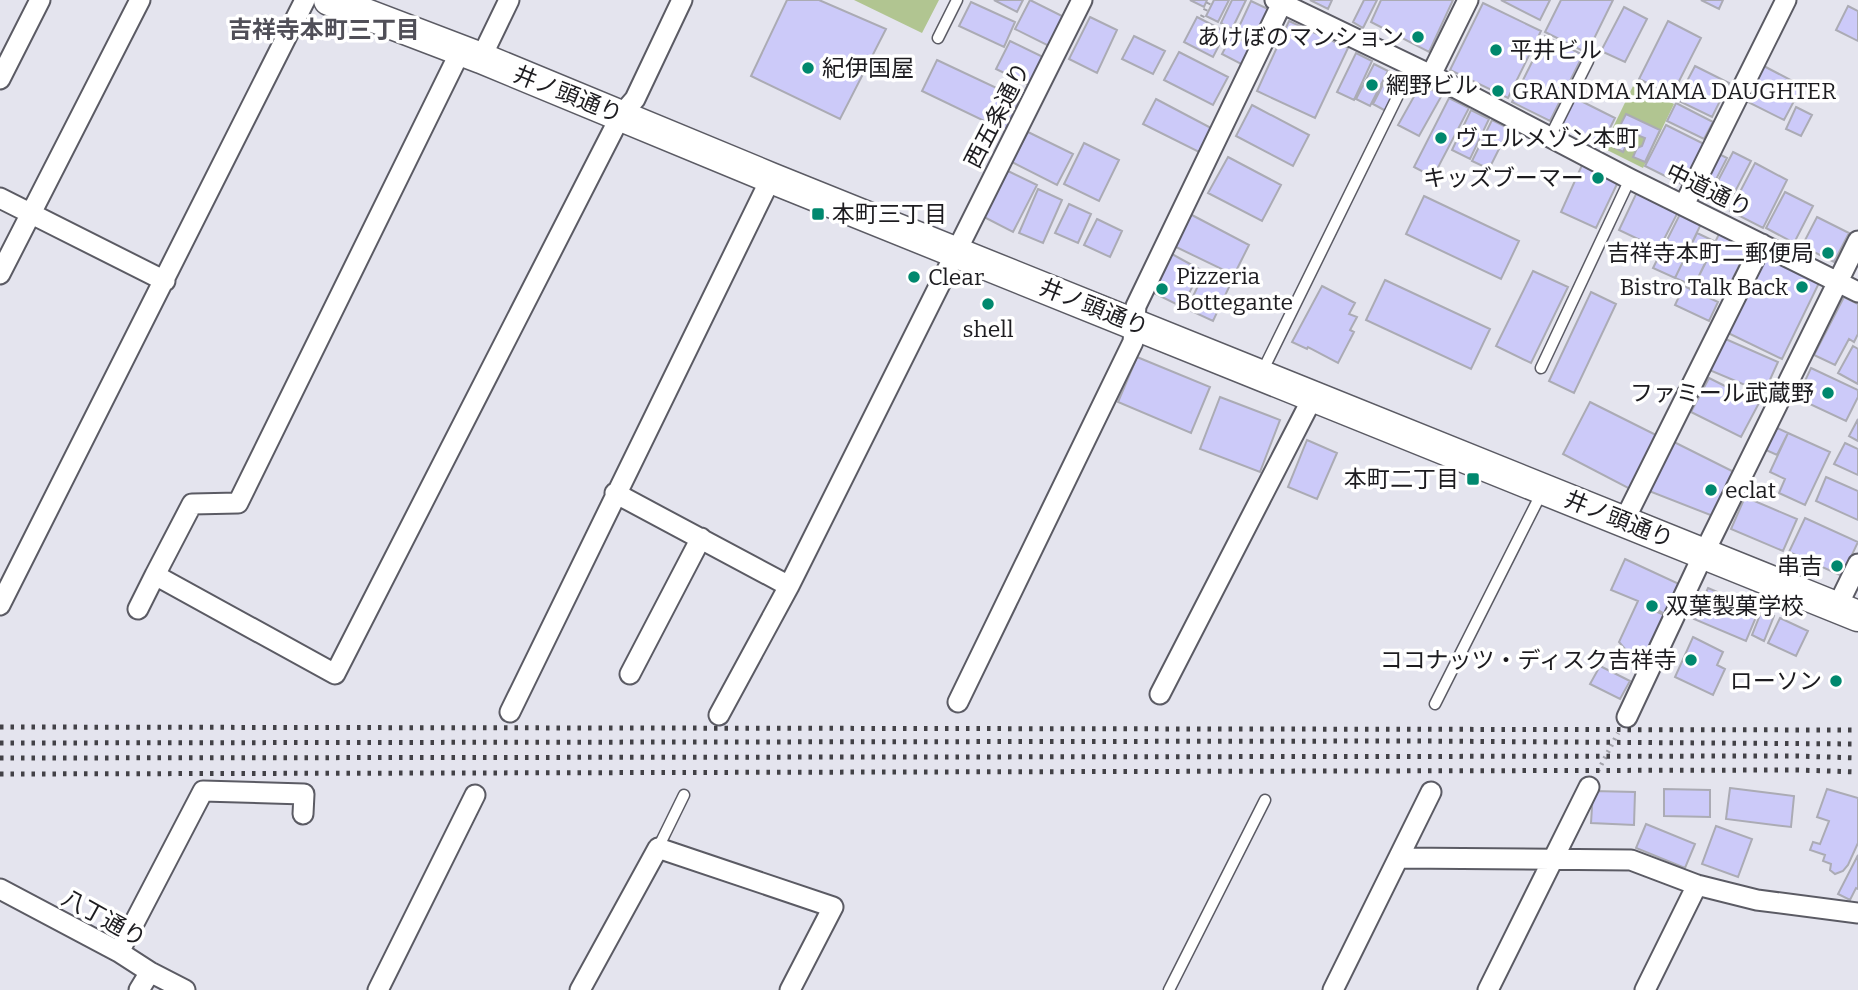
<svg xmlns="http://www.w3.org/2000/svg" width="1858" height="990" font-family="Bitter,'Noto Sans JP',serif">
  <rect width="100%" height="100%" fill="#e4e4ee"/>
  <!-- green -->
  <path fill="#b1c591" d="M854,0h85l-17,33z
    M1634,84l40,20 -31,64 -40,-20z"/>
  <!-- building -->
  <path fill="#cccaf9" stroke="#ababb4" stroke-width="2" d="M787,0h32l67,29 -46,90 -89,-43z
    M994,0h29l-6,12z
    M1030,0l34,17 -15,29 -34,-17z
    M1190,0h17l-3,7z
    M1214,0h15l-11,22 -12,-6z
    M1232,0h14l-14,29 -11,-6z
    M1310,0h22l-4,9z
    M1364,0h13l-14,28 -10,-6z
    M1381,0h72l-24,52 -58,-30z
    M1501,0h49l-10,20z
    M1561,0h52l-26,53 -42,-21z
    M1701,0h22l-4,9z
    M1251,1l17,8 2,5 -13,27 -20,-10z
    M971,2l44,20 -11,25 -45,-21z
    M1483,3l58,28 -33,67 -58,-28z
    M1848,6l10,5v30l-22,-11z
    M1624,7l23,12 -22,43 -24,-11z
    M1090,17l27,13 -20,43 -28,-14z
    M1197,17l29,15 -13,25 -29,-15z
    M1289,21l59,27 -33,70 -58,-27z
    M1668,21l33,17 -29,57 -33,-16z
    M1232,35l23,12 -10,19 -23,-12z
    M1134,36l31,15 -12,23 -31,-15z
    M1545,36l38,19 -33,66 -38,-19z
    M1010,41l33,16 -14,28 -33,-16z
    M1179,52l49,25 -15,28 -49,-25z
    M1356,53l16,8 -18,39 -17,-8z
    M937,60l83,39 -15,32 -83,-40z
    M1758,63l44,23 -18,34 -44,-22z
    M1374,64l14,7 -18,35 -14,-7z
    M1695,66l34,17 -17,34 -35,-17z
    M1390,71l10,6 -1,6 -13,28 -13,-7z
    M1421,84l21,11 -23,41 -21,-11z
    M1449,98l20,10 -36,69 -19,-10z
    M1575,98l40,20 -14,28 -40,-20z
    M1156,99l55,29 -12,24 -56,-28z
    M1676,103l37,19 -9,17 -37,-18z
    M1252,105l57,30 -16,31 -57,-30z
    M1796,107l16,8 -11,21 -15,-7z
    M1471,110l18,9 -19,40 -18,-9z
    M1626,114l34,16 -15,32 -12,-5 4,-9 5,-2 3,-8 -13,-5 -9,19 -13,-7z
    M1492,120l20,10 -5,12 -4,-1 -14,28 -17,-8z
    M1666,125l38,19 -20,39 -3,1 -36,-18z
    M1028,132l45,22 -16,31 -45,-23z
    M1084,143l35,17 -20,41 -35,-17z
    M1715,152l12,6 -19,37 -12,-6z
    M1733,152l18,9 -25,48 -18,-9z
    M1228,157l53,28 -19,36 -54,-28z
    M1755,163l32,17 -24,48 -33,-17z
    M1582,165l36,17 -22,46 -35,-16z
    M1008,171l29,14 -24,47 -29,-15z
    M1038,189l24,11 -19,43 -24,-10z
    M1637,192l41,20 -19,37 -40,-19z
    M1785,192l28,14 -19,37 -28,-15z
    M1424,196l95,45 -18,38 -95,-45z
    M1069,204l22,10 -13,29 -23,-10z
    M1190,214l59,31 -15,30 -60,-29z
    M1680,214l21,10 -26,54 -22,-10z
    M1817,217l32,16 -15,29 -32,-16z
    M1097,219l25,12 -12,26 -26,-12z
    M1697,233l19,9 -22,44 -19,-8z
    M1719,234l29,14 -25,50 -28,-14z
    M1172,254l29,16 -19,37 -30,-15z
    M1763,255l56,28 -37,76 -56,-27z
    M1533,271l35,16 -37,76 -35,-17z
    M1204,273l26,12 -17,36 -26,-12z
    M1385,280l105,49 -19,40 -105,-49z
    M1322,286l33,17 -6,11 8,3 -7,13 4,2 -16,31 -30,-16 -1,2 -15,-7z
    M1684,286l34,16 -9,19 -34,-16z
    M1591,292l25,12 -42,89 -25,-12z
    M1844,297l14,7v30l-4,8 -5,-3 -14,26 -21,-10z
    M1721,337l57,25 -14,31 -57,-24z
    M1853,346l5,3v35l-20,-11z
    M1137,357l73,30 -19,46 -73,-31z
    M1811,368l47,22v7l-12,24 -49,-23z
    M1709,378l50,25 -18,34 -50,-25z
    M1220,397l60,23 -20,52 -60,-23z
    M1590,402l70,35 -28,53 -69,-36z
    M1858,419v22l-9,-5z
    M1777,428l11,5 -11,22 -11,-5z
    M1788,433l42,19 -25,53 -26,-12 6,-14 -15,-7z
    M1307,440l30,13 -20,46 -29,-12z
    M1674,442l62,31 -23,43 -64,-25z
    M1845,443l13,6v26l-24,-11z
    M1826,477l32,14v29l-42,-19z
    M1745,497l52,22 -14,32 -52,-22z
    M1805,518l53,24 -16,34 -53,-24z
    M1625,559l54,25 -14,30 -9,-5 -1,2 9,4 -18,38 -3,1h-9l-9,-5 -6,-7 19,-41 -27,-11z
    M1708,588l51,22 -13,31 -52,-22z
    M1762,610l12,6 -10,25 -12,-6z
    M1780,618l28,13 -12,25 -28,-13z
    M1693,637l30,15 -6,13 8,4 -12,26 -38,-18z
    M1600,666l30,15 -10,18 -30,-15z
    M1730,788l64,8 -3,31 -65,-8z
    M1664,789l46,1v27l-46,-1z
    M1827,789l31,9v45l-10,22 -5,6 -8,3 -5,-4 1,-6 -8,-3 2,-6 -15,-5 3,-8 7,2 9,-23 -12,-4z
    M1593,791l42,1 -1,33 -43,-2z
    M1646,824l49,20 -10,24 -49,-20z
    M1716,826l36,13 -14,38 -36,-13z
    M1858,855v34l-2,-1 -6,12 -12,-6z"/>
  <g fill="none" stroke-linecap="round" stroke-linejoin="round">
    <defs>
      <path id="lane" d="M938,38l19,-38
        M1550,137l38,-76
        M1541,368l89,-189
        M1261,374l151,-307
        M1435,704l107,-212
        M658,848l26,-53
        M1169,990l96,-190"/>
      <path id="street" d="M1275,0l156,75 199,104 228,113
        M481,58l28,-58
        M1431,75l37,-75
        M0,79l40,-79
        M0,198l165,83
        M1684,205l102,-205
        M0,274l140,-274
        M615,493l174,93
        M1624,521l138,-277
        M155,575l37,-71 46,-1 223,-453
        M0,605l305,-605
        M1837,607l21,-43
        M138,609l17,-34 180,99 286,-559 14,-16 47,-99
        M630,674l71,-136
        M1160,694l154,-299
        M958,702l175,-360 3,-36 146,-303
        M510,712l261,-534
        M719,715l70,-129 293,-586
        M1627,717l77,-164 154,-312
        M1399,858l232,2 66,25 60,15 101,13
        M0,889l119,63 31,20 35,18
        M119,952l84,-161 101,3 -1,20
        M139,990l11,-18
        M378,990l97,-195
        M580,990l78,-142 175,59 -43,83
        M1333,990l98,-198
        M1488,990l101,-203
        M1645,990l52,-105"/>
      <path id="primary" d="M329,0l152,58 290,120 1087,438"/>
    </defs>
    <!-- lane casing -->
    <use href="#lane" stroke="#5b5b64" stroke-width="13"/>
    <!-- street casing -->
    <use href="#street" stroke="#5b5b64" stroke-width="23"/>
    <!-- primary casing -->
    <use href="#primary" stroke="#5b5b64" stroke-width="33"/>
    <!-- path -->
    <path stroke="#a1a1a9" stroke-width="4.5" stroke-dasharray="2 5" stroke-linecap="butt" d="M1202,17l8,-17
      M1598,771l20,-38"/>
    <!-- lane -->
    <use href="#lane" stroke="#fff" stroke-width="10"/>
    <!-- street -->
    <use href="#street" stroke="#fff" stroke-width="19"/>
    <!-- primary -->
    <use href="#primary" stroke="#fff" stroke-width="30"/>
    <!-- rail -->
    <path stroke="#424146" stroke-width="5" stroke-dasharray="3.5 7" stroke-linecap="butt" d="M0,727l1858,3
      M0,743l1417,-2 441,3
      M0,758l1797,-2 61,2
      M0,774l1798,-4 60,2"/>
  </g>
  <!-- markers -->
  <g fill="#00886e" stroke="#fff" stroke-width="2.5">
    <circle cx="1418" cy="37" r="7"/>
    <circle cx="1496" cy="50" r="7"/>
    <circle cx="808" cy="68" r="7"/>
    <circle cx="1372" cy="85" r="7"/>
    <circle cx="1498" cy="91" r="7"/>
    <circle cx="1441" cy="138" r="7"/>
    <circle cx="1598" cy="178" r="7"/>
    <rect x="811" y="207" width="14" height="14" rx="3.5"/>
    <circle cx="1828" cy="253" r="7"/>
    <circle cx="914" cy="277" r="7"/>
    <circle cx="1802" cy="287" r="7"/>
    <circle cx="1162" cy="289" r="7"/>
    <circle cx="988" cy="304" r="7"/>
    <circle cx="1828" cy="393" r="7"/>
    <rect x="1466" y="472" width="14" height="14" rx="3.5"/>
    <circle cx="1711" cy="490" r="7"/>
    <circle cx="1837" cy="566" r="7"/>
    <circle cx="1652" cy="606" r="7"/>
    <circle cx="1691" cy="660" r="7"/>
    <circle cx="1836" cy="681" r="7"/>
  </g>
  <g text-anchor="middle" dominant-baseline="central" stroke-width="7" stroke-linejoin="round" paint-order="stroke">
    <!-- poi labels -->
    <g font-size="23" fill="#1d1c20" stroke="#fff" text-anchor="start">
      <text x="1404" y="37" text-anchor="end">あけぼのマンション</text>
      <text x="1510" y="50">平井ビル</text>
      <text x="822" y="68">紀伊国屋</text>
      <text x="1386" y="85">網野ビル</text>
      <text x="1512" y="91">GRANDMA MAMA DAUGHTER</text>
      <text x="1455" y="138">ヴェルメゾン本町</text>
      <text x="1584" y="178" text-anchor="end">キッズブーマー</text>
      <text x="832" y="214">本町三丁目</text>
      <text x="1814" y="253" text-anchor="end">吉祥寺本町二郵便局</text>
      <text x="1176" y="276">Pizzeria<tspan x="1176" dy="26">Bottegante</tspan></text>
      <text x="928" y="277">Clear</text>
      <text x="1788" y="287" text-anchor="end">Bistro Talk Back</text>
      <text x="988" y="329" text-anchor="middle">shell</text>
      <text x="1814" y="393" text-anchor="end">ファミール武蔵野</text>
      <text x="1459" y="479" text-anchor="end">本町二丁目</text>
      <text x="1725" y="490">eclat</text>
      <text x="1823" y="566" text-anchor="end">串吉</text>
      <text x="1666" y="606">双葉製菓学校</text>
      <text x="1677" y="660" text-anchor="end">ココナッツ・ディスク吉祥寺</text>
      <text x="1822" y="681" text-anchor="end">ローソン</text>
    </g>
    <!-- street labels -->
    <g font-size="23" fill="#1d1c20" stroke="#fff">
      <text transform="translate(568 94) rotate(22)">井ノ頭通り</text>
      <text transform="translate(997 115) rotate(-63)">西五条通り</text>
      <text transform="translate(1709 190) rotate(26)">中道通り</text>
      <text transform="translate(1094 307) rotate(22)">井ノ頭通り</text>
      <text transform="translate(1619 519) rotate(22)">井ノ頭通り</text>
      <text transform="translate(104 918) rotate(29)">八丁通り</text>
    </g>
    <!-- neighbourhood labels -->
    <g font-size="24" font-weight="bold" fill="#504f58" stroke="#fff">
      <text x="324" y="30">吉祥寺本町三丁目</text>
    </g>
  </g>
</svg>
